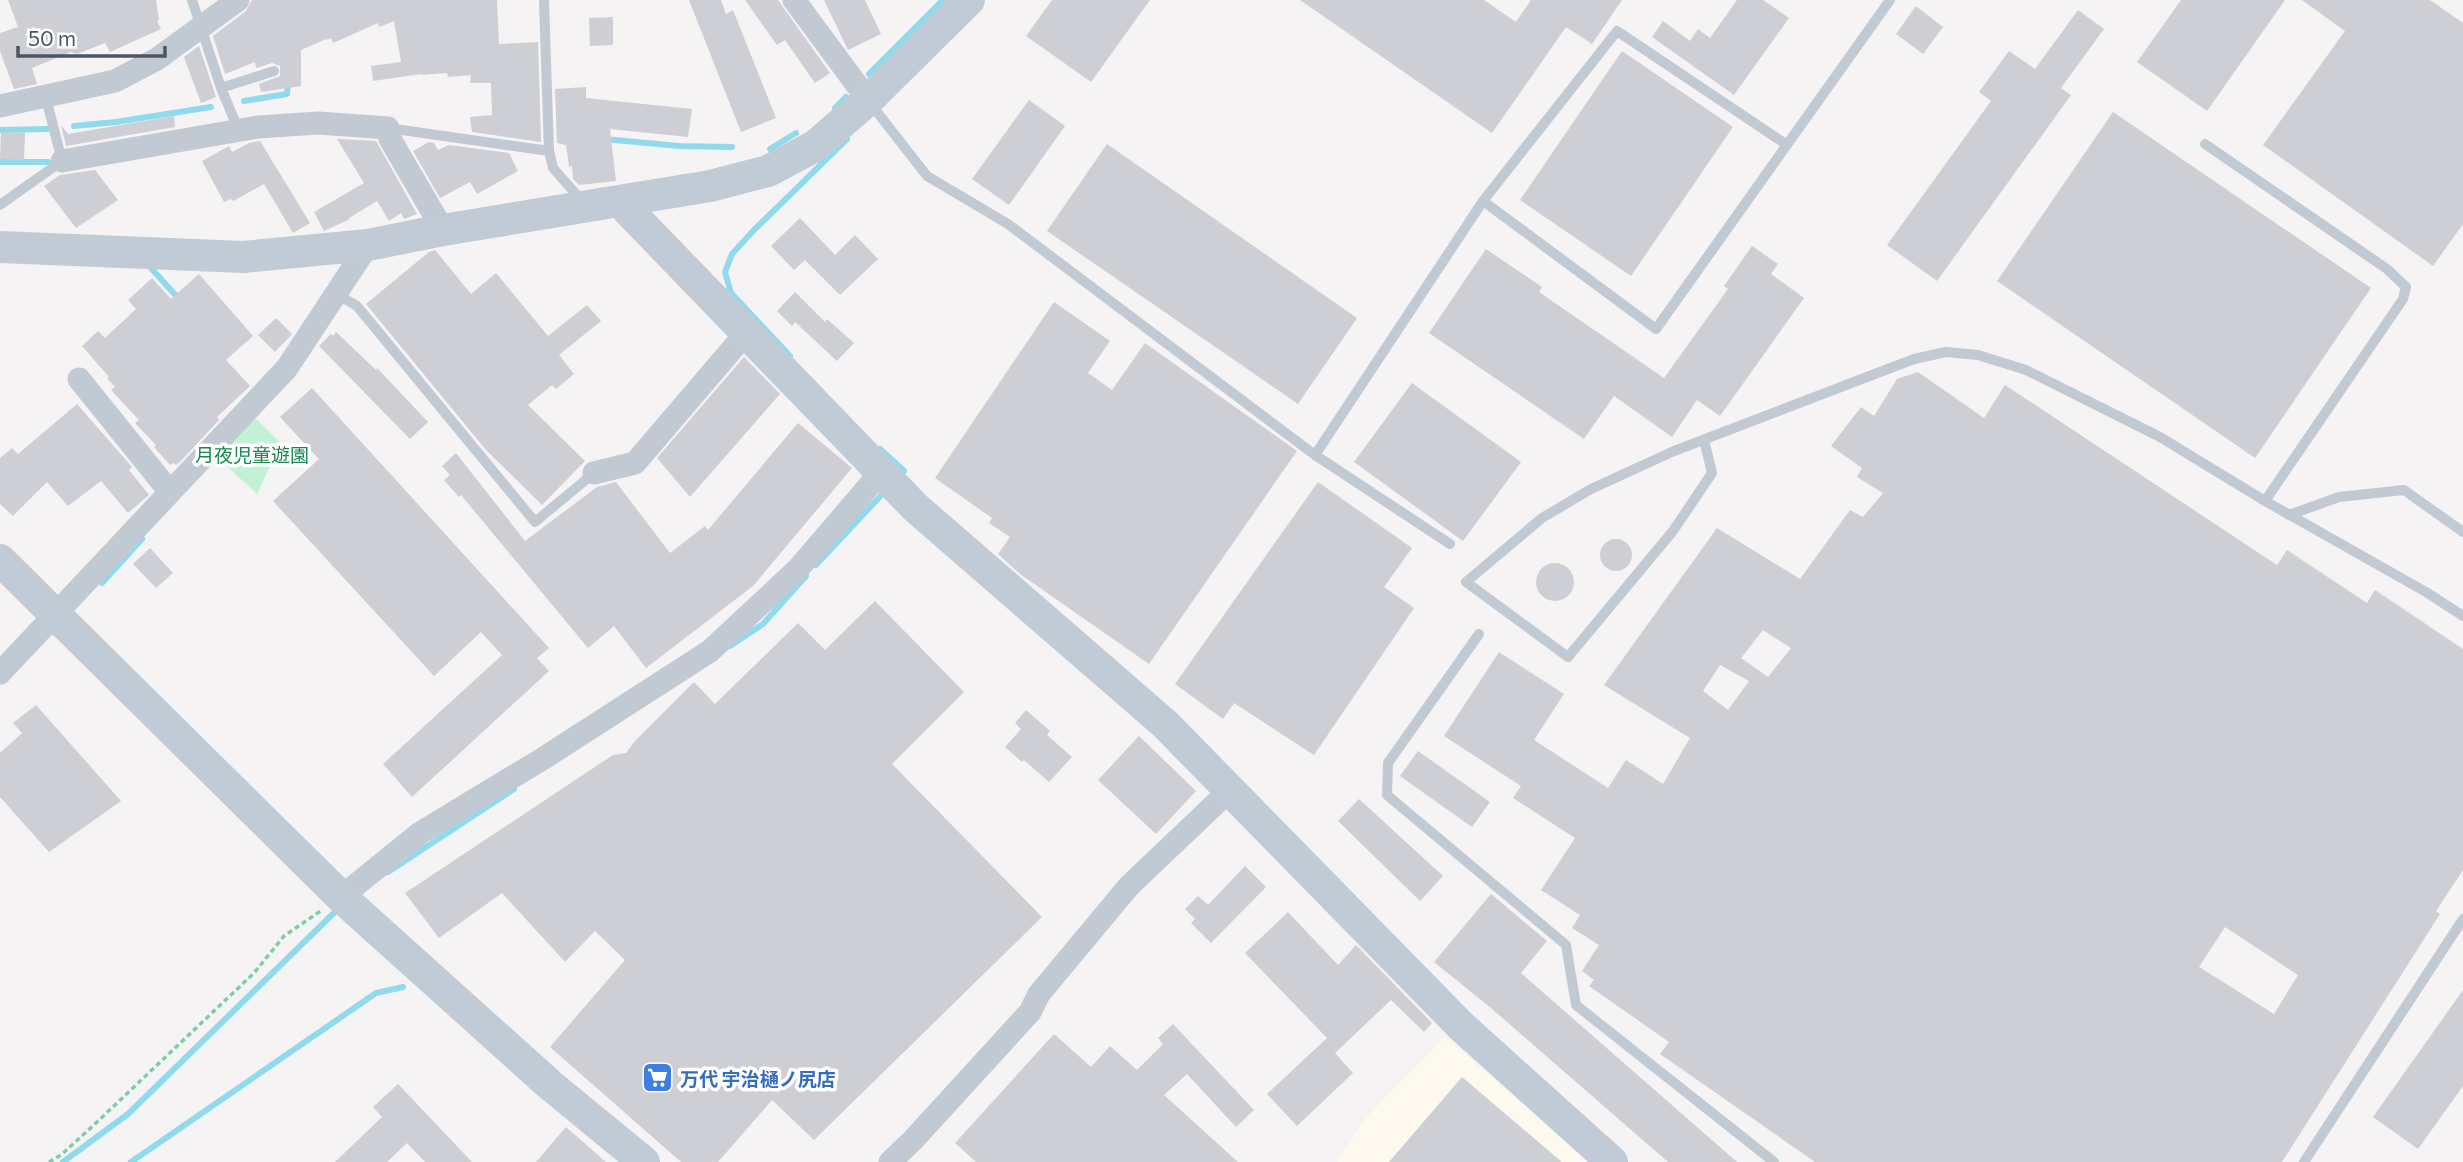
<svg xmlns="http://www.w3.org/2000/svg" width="2463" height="1162" font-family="Commissioner,'Noto Sans JP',sans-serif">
  <rect width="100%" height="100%" fill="#f5f3f3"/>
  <!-- commercial -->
  <path fill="#fdf9ef" d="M1445,1037l145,125h-253l27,-42z"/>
  <!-- green -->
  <path fill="#c3f1d5" d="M255,418l26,25 -24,51 -39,-36z"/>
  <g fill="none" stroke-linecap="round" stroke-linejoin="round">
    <!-- stream -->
    <path stroke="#90daee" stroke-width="6" d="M869,74l74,-74
      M244,101l43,-7 1,-14
      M835,108l11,-11
      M74,126l42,-4 95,-15
      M0,130l47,-1
      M604,139l75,7 53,1
      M770,149l26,-16
      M0,162h48
      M151,268l28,31
      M790,356l-59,-63 -6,-21 7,-18 21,-23 94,-92
      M880,449l24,22 -5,5
      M816,565l71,-76
      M102,583l40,-44
      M730,646l33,-22 43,-48
      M388,872l126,-83
      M63,1162l65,-48 212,-207
      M131,1162l245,-169 27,-6"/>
  </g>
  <!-- building -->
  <path fill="#cdcfd5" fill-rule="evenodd" d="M8,0h148l3,20 -2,1 4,8 -51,23 -5,-9 -28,11 -6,-2 -39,16 5,16 -23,5 -14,-38v-18l18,-6z
    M252,0h245l2,44 39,-2 3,100 -69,-10 -2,-15 22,-2 -1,-32h-21l1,-8 -23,2 -1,-4 -26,2v-1l-48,7 -2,-15 30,-4 -7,-41 -15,6 -1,-4 -45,20 -2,-5 -4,2 -1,-1 -25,11v36l-40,6 -2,-8 21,-8v-10l-8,-3 -16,5 -1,-6 -30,12 -12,-38 33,-25z
    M689,0h32l5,14 7,-4 43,108 -35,14z
    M745,0h33l52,73 -15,10 -30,-43 -8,5z
    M824,0h41l16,34 -33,16z
    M1052,0h98l-59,82 -65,-46z
    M1300,0h184l32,22 15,-22h91l-30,44 -26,-17 -74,106z
    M1737,0h26l26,18 -55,77 -82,-58 11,-16 27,20 8,-12 12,9z
    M2181,0h104l-78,111 -70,-49z
    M2302,0h128l33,23v201l-30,42 -170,-121 82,-114z
    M1916,6l27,21 -20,27 -27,-20z
    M2078,10l26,19 -43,59 10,7 -134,186 -50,-36 104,-144 -12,-9 30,-41 26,18z
    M613,17v28l-23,1 -1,-28z
    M199,46l17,51 -15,6 -17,-46z
    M1622,51l111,76 -102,149 -111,-76z
    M586,87v11l106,11 -4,28 -78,-8 6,52 -37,4 -6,-6 -1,-13 -3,1 -3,-22 -9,-2 -2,-54z
    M1029,100l36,26 -56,79 -37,-26z
    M2113,112l258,176 -116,170 -258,-177z
    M174,116l1,11 -109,19 -5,-21 7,9z
    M1,132l24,1 -1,27 -24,-1z
    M337,139l39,2 41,73 -13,5 -3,-6 -12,8 -12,-20 -28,17 1,1 -26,12 -10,-19 50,-29z
    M260,141l50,82 -17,10 -29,-49 -31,17 -2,-2 -7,3 -22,-41 27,-15 3,6 17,-9z
    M429,142l5,1 4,7 11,-5 60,8 9,18 -41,23 -7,-12 -30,16 -27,-47z
    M1107,144l250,174 -59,86 -251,-173z
    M95,170l23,30 -42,28 -32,-42 16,-11z
    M800,218l35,37 20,-20 23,24 -38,36 -35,-35 -11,10 -23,-24z
    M1752,246l26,18 -7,10 33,24 -84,118 -23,-16 -25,37 -58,-41 -30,43 -155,-106 57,-84 56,38 -3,5 125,86 64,-89 -4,-3z
    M435,250l36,44 25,-21 52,63 39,-31 14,16 -42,34 15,19 -18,15 -4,-4 -24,20 57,56 -43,44 -56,-55 -120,-146 63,-52z
    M199,274l54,62 -27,24 24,26 -33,31 2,3 -38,41 -5,4 -3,-2 -3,2 -16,-18 2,-2 -21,-22 4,-3 -28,-30 4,-3 -8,-9 2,-1 -27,-31 16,-15 7,7 31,-29 -8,-9 24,-22 19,21z
    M795,292l30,30 2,-3 27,24 -17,18 -42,-39 -3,4 -15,-15z
    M1054,302l56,39 -22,32 24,17 33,-47 152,108 -148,213 -129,-90 -22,-20 12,-17 -21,-14 3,-5 -57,-40z
    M276,318l16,16 -17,18 -17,-17z
    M336,332l40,38 1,-2 51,54 -18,17 -91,-93 12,-12 2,2z
    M744,357l36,37 -90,103 -33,-39z
    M1918,372l66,46 21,-33 272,180 10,-15 80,53 8,-13 88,59v221l-27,41 4,3 -158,248h-467l-155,-108 9,-12 -80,-56 5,-6 -12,-9 17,-26 -27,-17 8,-13 -39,-25 34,-52 -62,-40 8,-12 -77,-50 55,-84 65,42 -30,46 74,48 18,-28 37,24 27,-46 -86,-53 113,-157 83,51 50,-69 13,7 20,-24 -26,-16 5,-9 -31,-22 30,-39 13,9 23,-37zM1763,630l28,18 -23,29 -27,-19zM1720,665l29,16 -21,29 -25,-19zM2225,927l73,48 -24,39 -75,-47z
    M1412,383l109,79 -58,79 -109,-79z
    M312,388l237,260 -12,10 12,13 -137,126 -29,-33 119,-109 -21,-23 -47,44 -161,-175 46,-42 -39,-42z
    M77,404l55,63 -3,3 20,25 -21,18 -27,-32 -33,25 -21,-24 -34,34 -13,-12v-46l12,-10 6,6z
    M798,423l54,45 -99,118 -107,82 -32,-42 -26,22 -127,-153 -2,2 -15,-17 6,-5 -8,-9 14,-13 69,88 72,-54 19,-5 54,71 35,-27 3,4z
    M1318,482l94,66 -28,39 30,21 -100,147 -80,-52 -11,16 -48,-35z
    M1600 555a16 16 0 1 1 32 0a16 16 0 1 1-32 0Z
    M150,548l23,25 -17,15 -23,-24z
    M1536 582a19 19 0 1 1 38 0a19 19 0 1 1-38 0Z
    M875,601l89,91 -72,72 150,153 -228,223 -42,-40 -54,62h-37l-131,-115 75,-87 -30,-29 -30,31 -63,-69 -63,45 -34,-45 208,-138 13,-2 9,-12 59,-59 21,22 83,-81 27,27z
    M36,705l85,96 -72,51 -49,-55v-44l22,-20 -9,-10z
    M1026,710l24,21 -3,4 25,22 -23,25 -25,-22 -2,2 -17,-15 16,-18 -6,-6z
    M1139,736l57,55 -40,43 -58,-54z
    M1418,751l72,51 -18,25 -72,-51z
    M1359,799l84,77 -23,25 -82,-80z
    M1245,866l21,21 -55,56 -20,-20 4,-4 -10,-10 13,-13 10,9z
    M1491,894l56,47 -26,32 216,189h-69l-177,-154 -57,-46z
    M1288,912l50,53 18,-20 76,78 -8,9 -33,-32 -56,53 18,20 -56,53 -30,-32 60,-56 -82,-85z
    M2463,990v96l-45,63 -45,-32z
    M1173,1024l81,86 -18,17 -49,-53 -23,21 74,67h-262l-21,-19 99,-109 37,33 19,-21 27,24 26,-26 -5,-6z
    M1462,1077l100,85h-173z
    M398,1084l74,78h-47l-18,-19 -20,19h-52l47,-45 -9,-10z
    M566,1127l40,35h-70z"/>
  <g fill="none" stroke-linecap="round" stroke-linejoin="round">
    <!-- path -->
    <path stroke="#7ad0a6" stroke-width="3.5" stroke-dasharray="5 3.5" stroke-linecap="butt" d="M49,1162l12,-7 35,-32 158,-150 30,-37 38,-26"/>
    <!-- lane -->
    <path stroke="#c1cad2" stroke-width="10" d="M192,0l29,88 18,43
      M544,0l5,151
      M221,88l53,-17
      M870,103l57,73 81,48 307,231 135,89
      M388,128l161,23 4,17 30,34
      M2205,144l182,125 19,18 -3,12 -138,202
      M1483,201l173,128 234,-329
      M0,205l62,-44 -16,-63
      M337,294l20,12 178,216 59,-49
      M1704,440l8,33 -39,58 -105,126 -102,-75 76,-64 49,-29 83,-38 240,-92 32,-7 32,3 48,15 134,67 105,64 161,91 37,24
      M1315,455l168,-254 134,-170 170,114
      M2289,515l50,-18 65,-7 59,42
      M1479,634l-91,129 -1,32 179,150 10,60 198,157
      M2304,1162l159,-243"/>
    <!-- street -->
    <path stroke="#c1cad2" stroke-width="23" d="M794,0l74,100
      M0,106l115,-25 42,-22 81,-59
      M62,161l196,-34 60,-4 70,5 2,11 53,91
      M79,379l91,113
      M594,473l41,-10 111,-130
      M0,673l287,-305 81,-123
      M341,897l79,-64 124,-75 166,-107 88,-82 83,-97
      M890,1162l23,-22 117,-128 9,-18 90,-108 101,-96"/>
    <!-- secondary -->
    <path stroke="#c1cbd6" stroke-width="32" d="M620,202l296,306 249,216 295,301 152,137
      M0,247l243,10 125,-12 75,-15 267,-44 58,-15 47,-25 53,-46 101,-100
      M0,560l341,337 208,187 95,78"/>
  </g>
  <!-- icons -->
  <defs>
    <symbol id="supermarket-square" viewBox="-11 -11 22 22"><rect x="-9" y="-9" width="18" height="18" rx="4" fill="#3f7fe0" stroke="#fff"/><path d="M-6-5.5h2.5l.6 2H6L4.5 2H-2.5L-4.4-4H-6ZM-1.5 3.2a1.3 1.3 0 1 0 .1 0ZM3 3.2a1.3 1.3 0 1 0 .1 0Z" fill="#fff"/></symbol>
  </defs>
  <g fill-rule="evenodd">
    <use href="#supermarket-square" x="640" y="1060" width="35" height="35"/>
  </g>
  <g text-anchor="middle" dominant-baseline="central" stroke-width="7" stroke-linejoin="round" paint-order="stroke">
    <!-- park labels -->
    <g font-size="19" fill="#17864f" stroke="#fff">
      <text x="252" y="454">月夜児童遊園</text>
    </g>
    <!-- shop labels -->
    <g font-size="19" font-weight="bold" fill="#366cbe" stroke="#fff" text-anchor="start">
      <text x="680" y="1078">万代 宇治樋ノ尻店</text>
    </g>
  </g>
  <!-- scale -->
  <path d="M18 46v10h147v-10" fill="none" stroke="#4a5661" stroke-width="3.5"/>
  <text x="28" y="46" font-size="21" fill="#4a5661" stroke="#ffffff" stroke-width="5" paint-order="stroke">50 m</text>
</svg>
